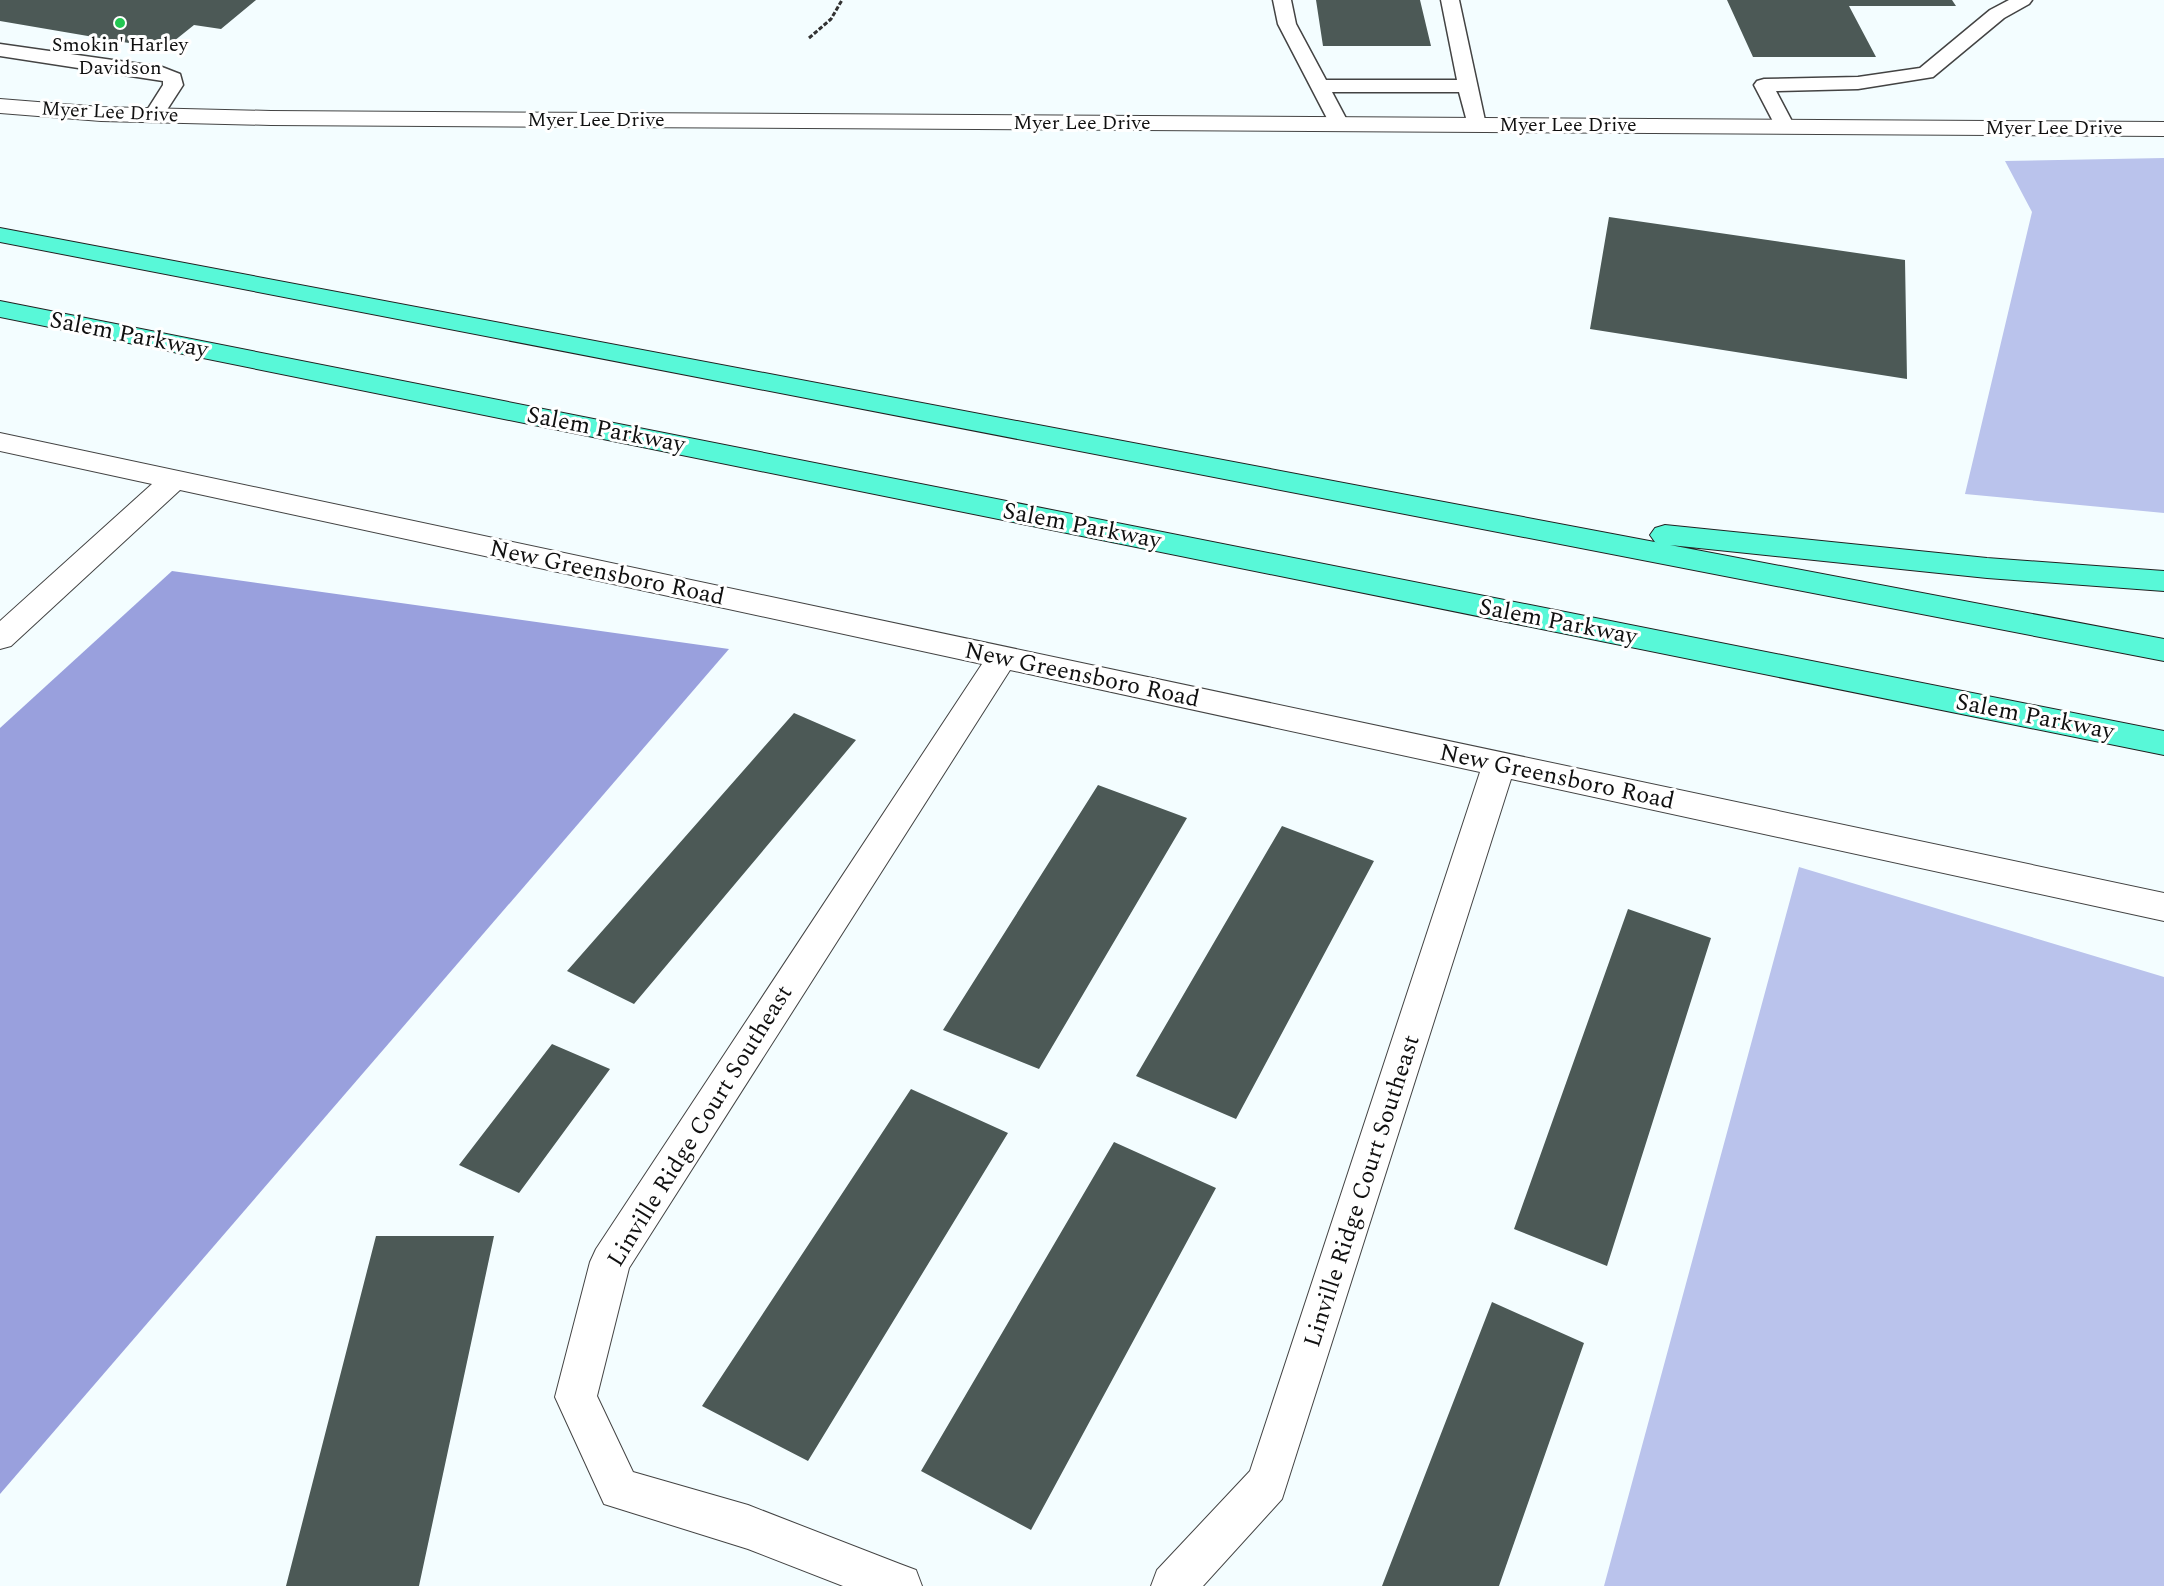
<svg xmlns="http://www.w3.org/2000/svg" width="2164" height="1586" font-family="Spectral,serif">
  <rect width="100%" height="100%" fill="#f3fdff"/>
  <!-- green -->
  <path fill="#bac3ec" d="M2164,158v355l-199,-19 67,-282 -27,-51z
    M1799,867l365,110v609h-560z"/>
  <!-- forest -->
  <path fill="#99a0dd" d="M172,571l557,78 -729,845v-766z"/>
  <!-- building -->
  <path fill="#4c5956" d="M0,0h256l-35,29 -27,-4 -30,24 -164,-28z
    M1316,0h104l11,46h-108z
    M1727,0h225l4,6h-107l27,51h-123z
    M1609,217l296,43 2,119 -317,-50z
    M794,713l62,27 -222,264 -67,-33z
    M1098,785l89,33 -148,251 -96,-39z
    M1282,826l92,35 -138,258 -100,-43z
    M1628,909l83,29 -104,328 -93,-37z
    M552,1044l58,25 -91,124 -60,-28z
    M911,1089l97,44 -200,328 -106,-55z
    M1114,1142l102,46 -185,342 -110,-59z
    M376,1236h118l-75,350h-133z
    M1492,1302l92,41 -85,243h-117z"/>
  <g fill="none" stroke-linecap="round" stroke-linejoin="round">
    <defs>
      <path id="lane" d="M1273,0h18l5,24 30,56h131l-16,-80h18l27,125 -3,4h-14l-10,-37h-127l17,32 -3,4h-14l-54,-104z
        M2009,0h23l-3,4 -25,14 -71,59 -75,12 -82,2 19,36 -3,4h-14l-24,-46 3,-4 7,-2 94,-2 62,-9 70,-58z
        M0,44l162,23 18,7 3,11 -22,34h-14l-3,-4 19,-30v-4l-163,-25z"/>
      <path id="street" d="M0,99l101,8 170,4 1893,11v14l-1893,-11 -170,-4 -101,-8z
        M0,433l2164,460v28l-653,-142 -229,720 -79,87h-52l6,-16 93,-99 230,-699 -470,-102 -381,598 -32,128 36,76 115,33 152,59 16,6 6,16h-79l-95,-37 -144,-45 -49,-107 35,-135 6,-13 386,-585 -802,-174 -169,156 -11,3v-28l152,-137 -152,-33z"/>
      <path id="highway" d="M0,228l1660,315 -5,-1 -5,-7 5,-7 10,-3 322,33 177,13v20l-177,-13 -317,-33 494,94v22l-2164,-419z
        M0,301l2164,430v24l-2164,-438z"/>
    </defs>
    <!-- lane casing -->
    <use href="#lane" stroke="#434343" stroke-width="3"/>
    <!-- street casing -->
    <use href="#street" stroke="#434343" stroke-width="2"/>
    <!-- highway casing -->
    <use href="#highway" stroke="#212121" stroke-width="2"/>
    <!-- path -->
    <path stroke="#323232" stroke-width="3" stroke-dasharray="4.5 2" stroke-linecap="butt" d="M809,38l22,-19 11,-19"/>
    <!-- lane -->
    <use href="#lane" fill="#fff" fill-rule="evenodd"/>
    <!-- street -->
    <use href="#street" fill="#fff" fill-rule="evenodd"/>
    <!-- highway -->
    <use href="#highway" fill="#58f8d8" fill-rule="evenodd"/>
  </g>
  <!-- markers -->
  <circle fill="#22c652" stroke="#fff" stroke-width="2" cx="120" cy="23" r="6"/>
  <g text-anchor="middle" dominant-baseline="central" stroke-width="6" stroke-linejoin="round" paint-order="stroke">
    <!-- far-poi labels -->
    <g font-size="20" fill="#101010" stroke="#fff">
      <text x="120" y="45">Smokin' Harley<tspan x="120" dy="23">Davidson</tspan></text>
    </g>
    <!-- far-street labels -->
    <g font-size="20" fill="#101010" stroke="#fff">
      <text transform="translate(110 112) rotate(3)">Myer Lee Drive</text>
      <text x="596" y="120">Myer Lee Drive</text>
      <text x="1082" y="123">Myer Lee Drive</text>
      <text x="1568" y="125">Myer Lee Drive</text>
      <text x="2054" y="128">Myer Lee Drive</text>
    </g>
    <!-- street labels -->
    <g font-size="24" fill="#101010" stroke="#fff">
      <text transform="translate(129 335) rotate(11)">Salem Parkway</text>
      <text transform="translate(606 430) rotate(11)">Salem Parkway</text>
      <text transform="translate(1082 526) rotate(11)">Salem Parkway</text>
      <text transform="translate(607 573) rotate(12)">New Greensboro Road</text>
      <text transform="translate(1558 622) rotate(11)">Salem Parkway</text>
      <text transform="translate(1082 675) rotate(12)">New Greensboro Road</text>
      <text transform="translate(2035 717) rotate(11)">Salem Parkway</text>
      <text transform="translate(1557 777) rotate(12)">New Greensboro Road</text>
      <text transform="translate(700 1126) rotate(-58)">Linville Ridge Court Southeast</text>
      <text transform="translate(1362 1191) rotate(-72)">Linville Ridge Court Southeast</text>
    </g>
  </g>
</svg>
